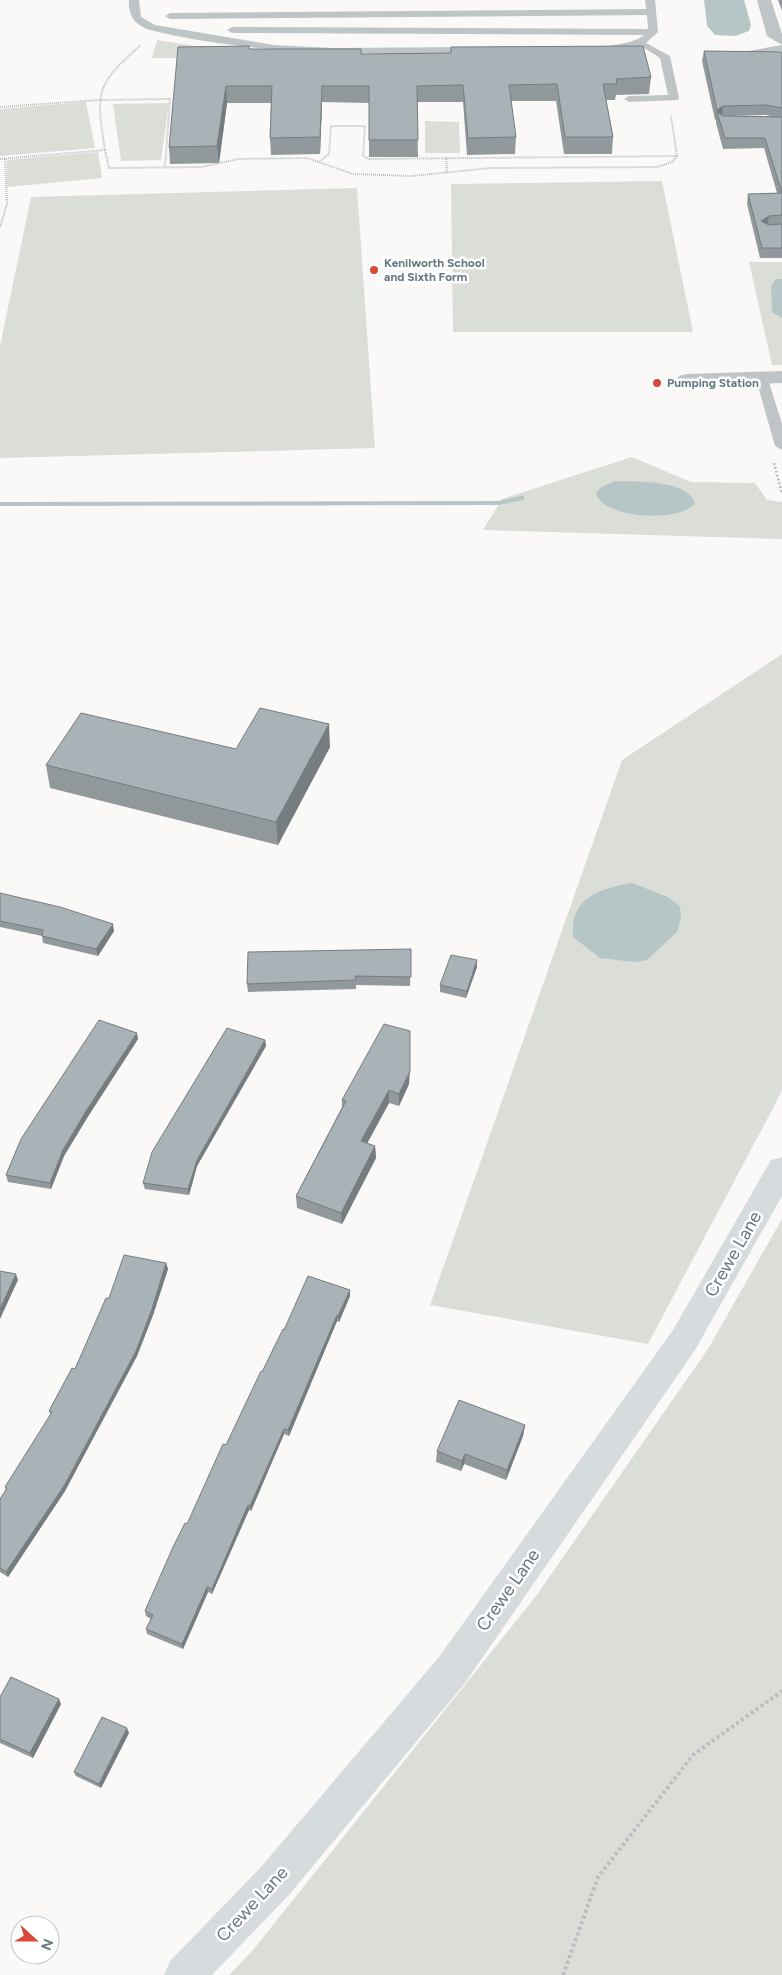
<svg xmlns="http://www.w3.org/2000/svg" width="782" height="1975" font-family="Figtree,sans-serif">
  <rect width="100%" height="100%" fill="#faf9f8"/>
  <!-- green -->
  <path fill="#daded7" d="M157,40l76,12v6h-81z
    M86,102l9,46 -95,8v-47z
    M169,103l-8,57 -40,1 -8,-57z
    M425,121l34,1 1,31h-35z
    M98,152l4,26 -95,9v-27z
    M662,181l31,151h-240l-2,-148z
    M357,188l18,260 -375,10v-112l31,-149z
    M749,262h33v103h-10z
    M632,457l59,25 64,1 12,17 15,2v37l-299,-9 19,-31z
    M782,654v437l-134,253 -218,-39 192,-545z
    M782,1219v756h-553l24,-25 283,-354 172,-247z"/>
  <!-- water -->
  <path fill="#b6c5c6" d="M704,0h40l7,25 -2,6 -14,5 -20,-1 -8,-9z
    M776,279h6v39l-10,-6 -1,-26z
    M615,481c20,1 72,-2 80,22 -14,20 -93,16 -99,-10l4,-5z
    M632,883l36,14 12,9 1,13 -4,13 -30,28 -12,2 -35,-4 -27,-21c-3,-39 25,-48 59,-54z"/>
  <g fill="none" stroke-linecap="round" stroke-linejoin="round">
    <!-- stream -->
    <path fill="#b6c5c6" fill-rule="evenodd" d="M521,496h3v4l-26,5 -498,1v-4l498,-1z"/>
    <!-- path-far2 -->
    <path stroke="#babec0" stroke-width="2" stroke-dasharray="1 1" stroke-linecap="butt" d="M0,107l99,-7 71,-1 -5,68
      M105,150l4,18 93,-1 36,-8 69,-1 46,16 59,2 79,-8 166,-1 15,-5 5,-6 -6,-40
      M446,157l1,16
      M0,159l105,-9c-9,-58 -10,-65 36,-105
      M320,161l9,-7 2,-28h34l-2,30 6,3 308,-3
      M0,227l7,-23 -2,-45"/>
    <!-- path-far1 -->
    <path stroke="#babec0" stroke-width="2.5" stroke-dasharray="2 2" stroke-linecap="butt" d="M774,463l8,31"/>
    <!-- path -->
    <path stroke="#babec0" stroke-width="4" stroke-dasharray="3 3" stroke-linecap="butt" d="M563,1975l35,-98 95,-122 89,-64"/>
    <!-- lane -->
    <path fill="#bfc5c7" fill-rule="evenodd" d="M129,0h10l2,17 14,8 119,20 60,3 139,-1 5,3 -5,3c-109,1 -216,3 -323,-23 -15,-5 -22,-14 -21,-30z
      M645,0h10l3,32 -12,11 24,13 9,42 -1,2 -49,2 -5,-3 5,-3 39,-1 -8,-37c-5,-3 -15,-11 -21,-11 -11,-1 -25,11 -35,2 9,-7 26,-3 40,-14l-412,-2 -5,-3 5,-3 416,2 -1,-14 -477,4 -5,-3 5,-3 476,-4z
      M782,45v6l-39,7 -5,-3 5,-3z
      M762,375l6,4 14,45v26l-7,-4 -19,-67z"/>
    <!-- street -->
    <path fill="#bfc5c7" fill-rule="evenodd" d="M757,0h14l11,34v11l-15,-9z
      M782,371v12l-96,3 -7,-2 -3,-4 3,-4 7,-2z"/>
    <!-- secondary -->
    <path fill="#d6dbde" fill-rule="evenodd" d="M782,1157v39l-87,154 -230,333 -176,212 -77,80h-48l6,-14 91,-94 178,-210 234,-327 98,-170z"/>
  </g>
  <!-- wall -->
  <path fill="#91999d" fill-rule="evenodd" d="M778,0h4v11z
    M451,47l200,30 -2,17 -33,1 -1,5h-9l7,37 -1,17h-48l-8,-53h-45l5,36 -1,17 -48,1 -4,-53h-46l1,55h-49v-54l-47,-1 -2,52 -49,1 -1,-17 1,-35h-44l-8,60 -49,1 -1,-17 80,-98 112,5 89,-1z
    M704,51l78,1v206h-22l-13,-54 1,-10 29,-1 -13,-45 -41,1 -7,-26v-4l-1,1 -13,-59zM765,115l7,1h-39z
    M330,747l-52,98 -228,-57 -4,-23 190,-16z
    M0,893l114,38 -16,25 -55,-13 -1,-7 -42,-9z
    M411,949l-1,37 -54,-1v4l-108,3 -1,-8z
    M477,967l-11,31 -26,-6v-7z
    M138,1039l-51,79 -23,38 -13,33 -43,-7 -2,-7z
    M265,1040l1,6 -69,120 -8,29 -44,-6 -2,-6z
    M409,1084l-10,22 -10,-3 -22,40 8,3 1,12 -34,66 -45,-16 -1,-12 46,-89v-7z
    M166,1263l2,6 -15,46 -16,41 -72,135 -57,86 -8,-5v-73l6,-9 -1,-3 46,-72 -2,-4 26,-42 34,-71z
    M350,1296l-11,26 -2,-1 -48,115 -5,-2 -33,77 -2,-1 -37,84 -4,-2 -25,57 -36,-15 -1,-5 5,-10 -5,-3 -1,-5 117,-239z
    M525,1425l-2,11 -17,44 -42,-16 -3,7 -25,-9 1,-11z
    M0,1697l61,7 -28,54 -33,-15z
    M129,1733l-28,55 -25,-12 -2,-4z"/>
  <!-- shaded-wall -->
  <path fill="#767d80" d="M226,86l1,17 -8,60 -2,-17z
    M322,86v16l-2,52v-17z
    M723,106l-1,10 -5,-4 -1,7 -1,1 2,-10z
    M769,216l-2,10 -6,-5z
    M329,724l1,23 -52,98 -2,-23z
    M113,924l1,7 -16,25 -2,-7z
    M477,960v7l-11,31 1,-7z
    M137,1033l1,6 -51,79 -23,38 -13,33 -1,-6 13,-33 23,-39z
    M265,1040l1,6 -69,120 -8,29 -1,-6 9,-29z
    M410,1071l-1,13 -10,22v-12z
    M389,1090v13l-27,50 -1,-12z
    M375,1146l1,12 -34,66 -1,-11z
    M166,1263l2,6 -15,46 -16,41 -72,135 -57,86 -2,-5z
    M16,1274l2,6 -18,39v-10z
    M350,1290v6l-11,26 -1,-6z
    M337,1315v6l-48,115 -1,-6z
    M525,1425l-2,11 -17,44 1,-10z
    M284,1429v5l-33,77 -1,-5z
    M465,1454l-1,10 -3,7 1,-10z
    M248,1505l1,5 -37,84v-5z
    M207,1587l1,5 -25,57 -1,-5z
    M59,1699l2,5 -28,54 -3,-5z
    M127,1728l2,5 -28,55 -2,-4z"/>
  <!-- building -->
  <path fill="#a9b2b7" stroke="#767d80" d="M249,46v3h112v5l90,-1v-6l192,-1 8,31 -35,2 1,5h-14l10,53h-48l-8,-53 -48,1 7,52 -48,1 -5,-53 -46,1 1,54h-49v-54h-47l-2,51 -50,1 2,-52h-46l-9,60 -48,1 9,-100z
    M704,51l78,1v56l-15,-3 -44,1 -6,4z
    M717,112l6,4 59,1v98l-13,1 -8,5 8,4 13,-1v24h-20l-14,-54 34,-1 -17,-55h-40z
    M260,708l69,16 -53,98 -230,-57 35,-52 155,36z
    M0,893l60,14 53,17 -17,25 -54,-13 1,-6 -43,-9z
    M411,949v28l-56,-1 1,4 -109,4 1,-32z
    M451,955l26,5 -10,31 -27,-6z
    M99,1020l38,13 -51,78 -23,39 -13,33 -44,-8 15,-36z
    M384,1024l26,7v40l-11,23 -10,-4 -28,51 14,5 -34,67 -45,-17 50,-95 -4,-1z
    M227,1028l38,12 -68,120 -9,29 -45,-6 9,-31z
    M124,1255l42,8 -14,46 -16,42 -72,135 -58,86 -6,-4v-69l7,-11 -2,-1 47,-75 -3,-1 23,-43 3,1 31,-71h3z
    M0,1271l16,3 -16,35z
    M308,1276l42,14 -12,26 -1,-1 -49,115 -4,-1 -34,77 -2,-1 -36,84 -5,-2 -25,57 -36,-15 7,-14 -8,-4 28,-64 12,-24 2,1 36,-80 3,1 35,-74 1,1 21,-43 1,1z
    M459,1400l66,25 -18,45 -42,-16 -3,7 -25,-10z
    M11,1677l48,22 -29,54 -30,-14v-42z
    M102,1717l25,11 -28,56 -25,-12z"/>
  <!-- markers -->
  <g fill="#d94939" stroke="#fff" stroke-width="2">
    <circle cx="374" cy="270" r="5"/>
    <circle cx="657" cy="383" r="5"/>
  </g>
  <g text-anchor="middle" dominant-baseline="central" stroke-width="5" stroke-linejoin="round" paint-order="stroke">
    <!-- far-poi labels -->
    <g font-size="12" font-weight="bold" fill="#667981" stroke="#fff" text-anchor="start">
      <text x="384" y="263">Kenilworth School<tspan x="384" dy="14">and Sixth Form</tspan></text>
      <text x="667" y="383">Pumping Station</text>
    </g>
    <!-- near-street labels -->
    <g font-size="18" fill="#667981" stroke="#fff">
      <text transform="translate(733 1254) rotate(-60)">Crewe Lane</text>
      <text transform="translate(508 1590) rotate(-55)">Crewe Lane</text>
      <text transform="translate(252 1904) rotate(-47)">Crewe Lane</text>
    </g>
  </g>
  <!-- north arrow -->
  <g transform="translate(35 1940) rotate(111)"><circle r="24" fill="#ffffff" stroke="#c2c9cd"/>
  <path d="M0-4L9 19L0 12L-9 19Z" fill="#d94939"/>
  <text y="-8" font-size="14" font-weight="bold" text-anchor="middle" fill="#667981">N</text>
  </g>
</svg>
